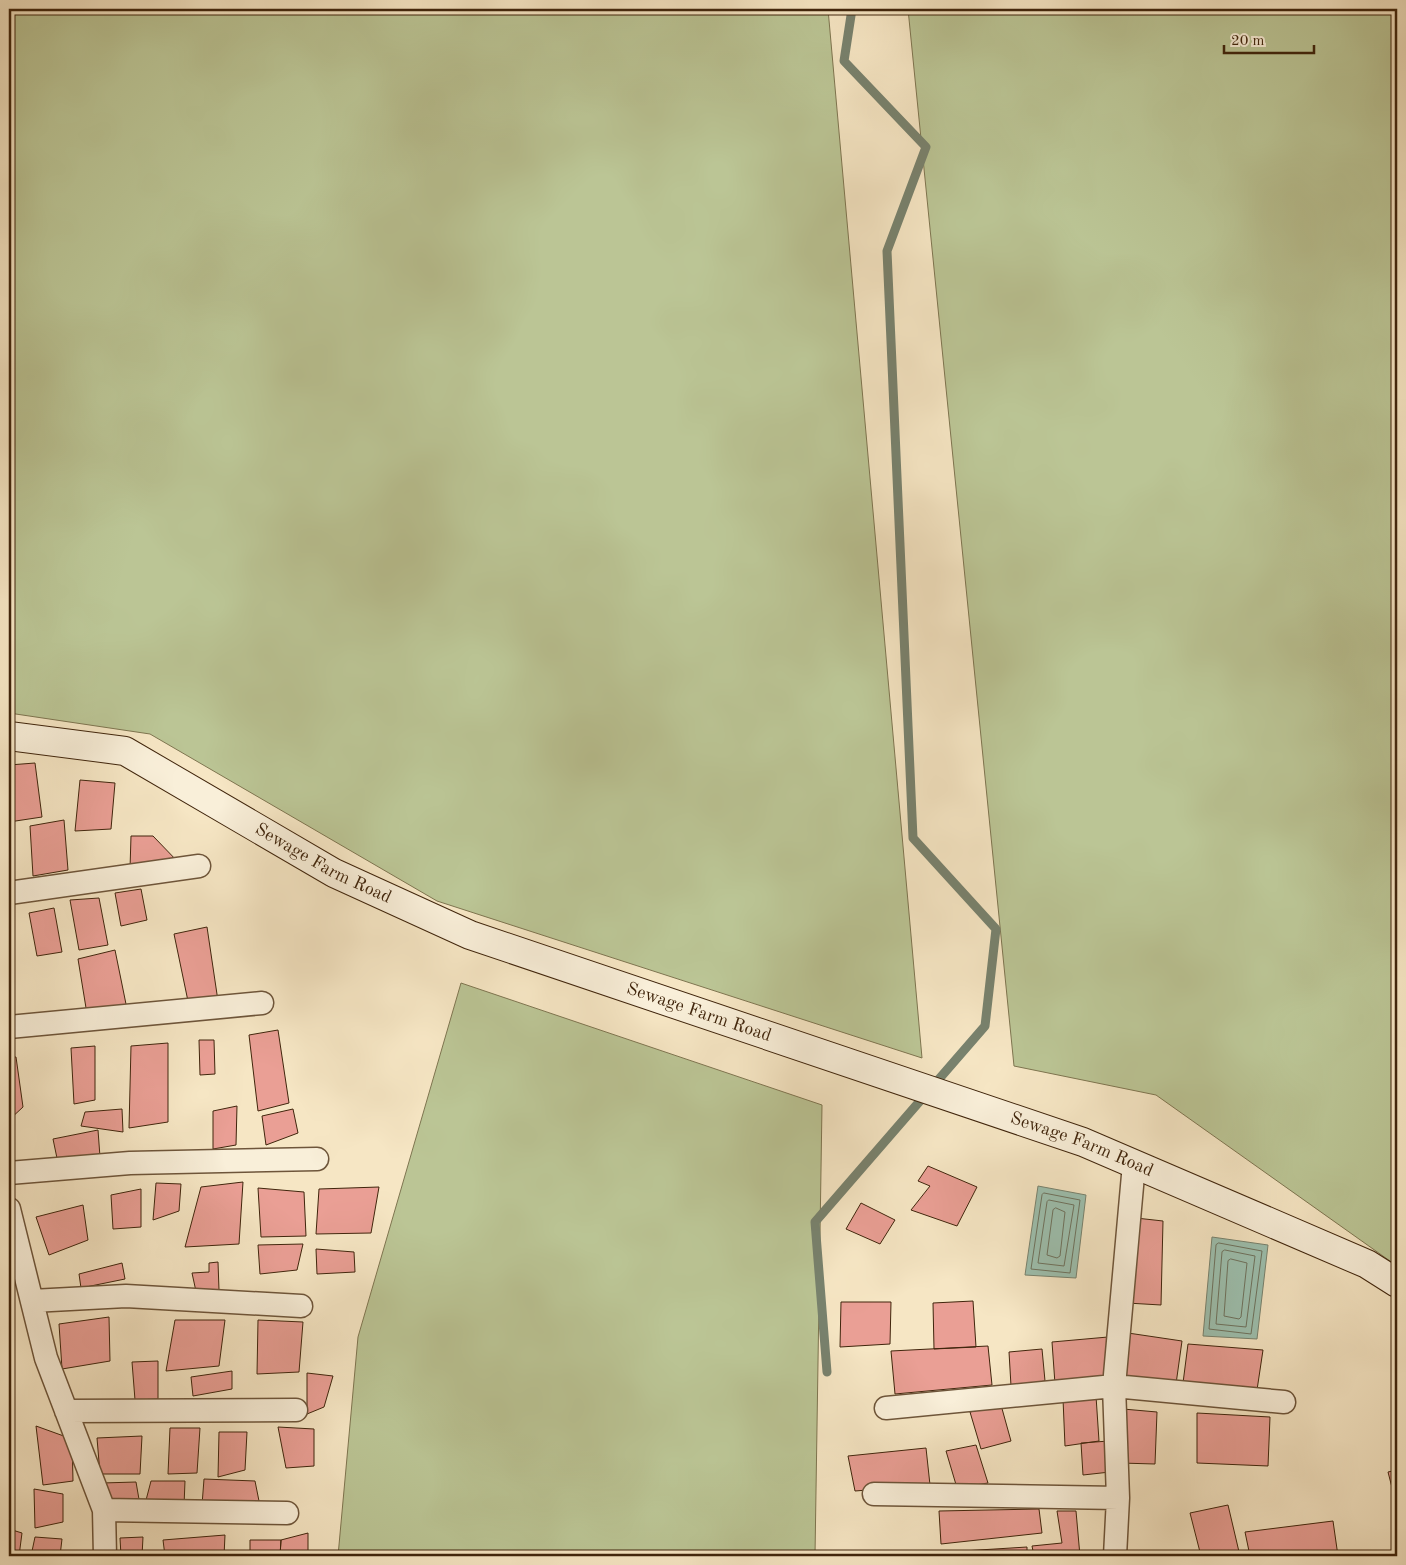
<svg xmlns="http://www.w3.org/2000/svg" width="1406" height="1565" font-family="'Old Standard TT',serif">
  <rect width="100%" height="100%" fill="#f6e6c4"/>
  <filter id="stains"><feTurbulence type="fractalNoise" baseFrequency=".004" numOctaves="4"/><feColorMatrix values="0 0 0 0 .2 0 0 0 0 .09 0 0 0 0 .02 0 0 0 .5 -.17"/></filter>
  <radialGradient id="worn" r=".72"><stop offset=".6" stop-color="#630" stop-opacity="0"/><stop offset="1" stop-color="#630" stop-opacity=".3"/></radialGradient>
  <!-- green -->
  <path fill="#bbc595" stroke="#7e7550" d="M9,9h819l94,1049 -485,-157 -287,-167 -141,-21z
    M908,9h489v1257l-241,-171 -142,-29z
    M461,983l361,122 -7,451h-477l20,-219z"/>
  <!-- water -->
  <path fill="#9dc0af" stroke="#78826e" d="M1038,1186l48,9 -10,83 -51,-3z
    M1212,1237l56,8 -11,94 -54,-3z"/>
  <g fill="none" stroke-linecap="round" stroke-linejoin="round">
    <!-- shore -->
    <path stroke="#6e725e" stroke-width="1" d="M1044,1193l36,7 -10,73 -39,-4 11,-74z
      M1049,1200l25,5 -10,61 -26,-3 9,-61z
      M1056,1208l9,4 -5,44 -3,2 -10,-3 6,-45z
      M1219,1243l43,8 -11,83 -42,-5 7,-84z
      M1225,1250l30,6 -9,71 -30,-3 6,-72z
      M1231,1259l16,4 -6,54 -2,2 -15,-3 4,-55z"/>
    <!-- stream -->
    <path stroke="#78826e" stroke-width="9" d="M827,1372l-12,-150 170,-196 11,-97 -83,-91 -26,-587 39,-104 -82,-86 8,-52"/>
  </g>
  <!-- building -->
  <path fill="#ea9f95" stroke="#40250c" d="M35,763l7,54 -33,5v-57z
    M80,780l35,3 -4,46 -36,2z
    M64,820l4,50 -35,6 -3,-50z
    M131,836h22l27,28 -50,5z
    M141,889l6,31 -26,6 -6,-33z
    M99,898l9,47 -29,5 -9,-50z
    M54,908l8,44 -25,4 -8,-43z
    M207,927l11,74 -29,5 -15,-72z
    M115,950l12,59 -40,5 -9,-55z
    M278,1030l11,73 -31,8 -9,-76z
    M199,1040h15l1,34 -15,1z
    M168,1043v79l-39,6 2,-82z
    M95,1046v54l-21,4 -3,-56z
    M9,1057h7l7,50 -14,13z
    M237,1106l-1,39 -23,4v-38z
    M122,1109l1,23 -42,-6 4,-14z
    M293,1109l5,24 -32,12 -4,-29z
    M98,1130l2,27 -42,6 -5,-24z
    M928,1166l49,21 -20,39 -46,-16 19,-24 -12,-5z
    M243,1182l-4,62 -54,3 16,-60z
    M156,1183l25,1 -2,27 -26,9z
    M379,1187l-8,46 -55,1 3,-45z
    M258,1188l46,4 2,44 -45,1z
    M141,1189v38l-28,2 -2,-34z
    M861,1203l34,17 -15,24 -34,-15z
    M83,1205l5,35 -39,15 -13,-38z
    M1136,1218l27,3 -2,84 -34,-2z
    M303,1244l-6,26 -37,4 -2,-29z
    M316,1249l38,3 1,20 -38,2z
    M218,1262l1,28 -22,6 -5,-23 17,-1v-9z
    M122,1263l3,16 -44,9 -2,-14z
    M973,1301l3,46 -42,2 -1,-46z
    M841,1302h50l-1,42 -50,3z
    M109,1317l1,44 -48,8 -3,-45z
    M175,1320h50l-6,46 -53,5z
    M258,1320l45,2 -4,50 -42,2z
    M1128,1333l54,8 -6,43 -55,-5z
    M1108,1337l1,40 -54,7 -3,-42z
    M1188,1344l75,6 -6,40 -74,-7z
    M988,1346l4,39 -97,9 -4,-43z
    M1042,1349l3,32 -34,5 -2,-34z
    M158,1361v38l-23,1 -3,-38z
    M232,1371v18l-39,7 -2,-19z
    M307,1373l26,3 -9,31 -17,7z
    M1096,1396l3,45 -34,5 -2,-47z
    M1001,1405l10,36 -30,8 -11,-37z
    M1123,1409l34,3 -2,52 -35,-1z
    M1197,1413l73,4 -2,49 -71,-3z
    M36,1426l36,13 1,42 -30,4z
    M278,1427l36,2v37l-28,2z
    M170,1428h30l-3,45 -29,1z
    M219,1432h28l-2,38 -27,7z
    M142,1436l-2,38h-40l-3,-36z
    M1109,1441l1,31 -27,3 -2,-32z
    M976,1445l12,38 -31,5 -11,-37z
    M926,1448l4,37 -75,6 -7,-35z
    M1397,1470v37l-9,-35z
    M204,1479l51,2 5,25 -58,-1z
    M151,1481h34l-1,25 -39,-2z
    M136,1482l4,23h-32l-6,-22z
    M34,1489l29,5v28l-28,6z
    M1228,1505l12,51h-39l-11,-43z
    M1039,1509l3,24 -101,11 -2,-33z
    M1057,1511h19l4,45h-46l-2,-10 30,-3z
    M1333,1521l5,35h-88l-5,-24z
    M9,1529l13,4 -3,23h-10z
    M308,1533v23h-28l1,-16z
    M225,1535l-1,21h-59l-2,-16z
    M35,1537l27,2 -2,17h-29z
    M143,1537l-1,19h-21l-1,-18z
    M250,1540h31l-1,16h-30z
    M1027,1547v9h-80v-4z"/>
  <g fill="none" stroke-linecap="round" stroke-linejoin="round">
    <defs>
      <path id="street" d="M9,893l190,-27
        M9,1027l253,-24
        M9,1173l121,-10 187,-4
        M9,1209l37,149 58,152 1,46
        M32,1301l94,-5 175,10
        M886,1408l228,-22 170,16
        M66,1411l230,-1
        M874,1494l244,4
        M104,1510l183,3
        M1115,1556l3,-58 -4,-112 20,-222"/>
      <g id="secondary">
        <path id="s1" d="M9,736l116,15 209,122 136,62 613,207 284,122 30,19"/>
      </g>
    </defs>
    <!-- street casing -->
    <use href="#street" stroke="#6e553a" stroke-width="25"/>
    <!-- secondary casing -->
    <use href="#secondary" stroke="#40250c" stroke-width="30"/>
    <!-- street -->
    <use href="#street" stroke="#f9efd9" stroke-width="22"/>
    <!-- secondary -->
    <use href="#secondary" stroke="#f9efd9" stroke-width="28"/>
  </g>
  <g text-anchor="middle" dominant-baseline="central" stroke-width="4.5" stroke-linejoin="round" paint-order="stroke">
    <!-- street labels -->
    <g font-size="18" fill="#40250c" stroke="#f9efd9">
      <text stroke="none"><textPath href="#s1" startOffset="345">Sewage Farm Road</textPath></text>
      <text stroke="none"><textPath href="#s1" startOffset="750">Sewage Farm Road</textPath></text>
      <text stroke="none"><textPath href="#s1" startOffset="1155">Sewage Farm Road</textPath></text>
    </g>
  </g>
  <!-- margin -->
  <rect width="1406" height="1565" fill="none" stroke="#f6e6c4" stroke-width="30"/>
  <rect x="10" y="10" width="1386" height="1545" fill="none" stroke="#40250c" stroke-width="2.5"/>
  <rect x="15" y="15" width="1376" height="1535" fill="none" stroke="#40250c"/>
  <!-- scale -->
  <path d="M1224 45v8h90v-8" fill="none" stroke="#40250c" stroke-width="2.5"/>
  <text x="1231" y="45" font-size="15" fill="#40250c" stroke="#f9efd9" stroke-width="4" paint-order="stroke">20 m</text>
  <rect width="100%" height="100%" filter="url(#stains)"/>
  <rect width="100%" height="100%" fill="url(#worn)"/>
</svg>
